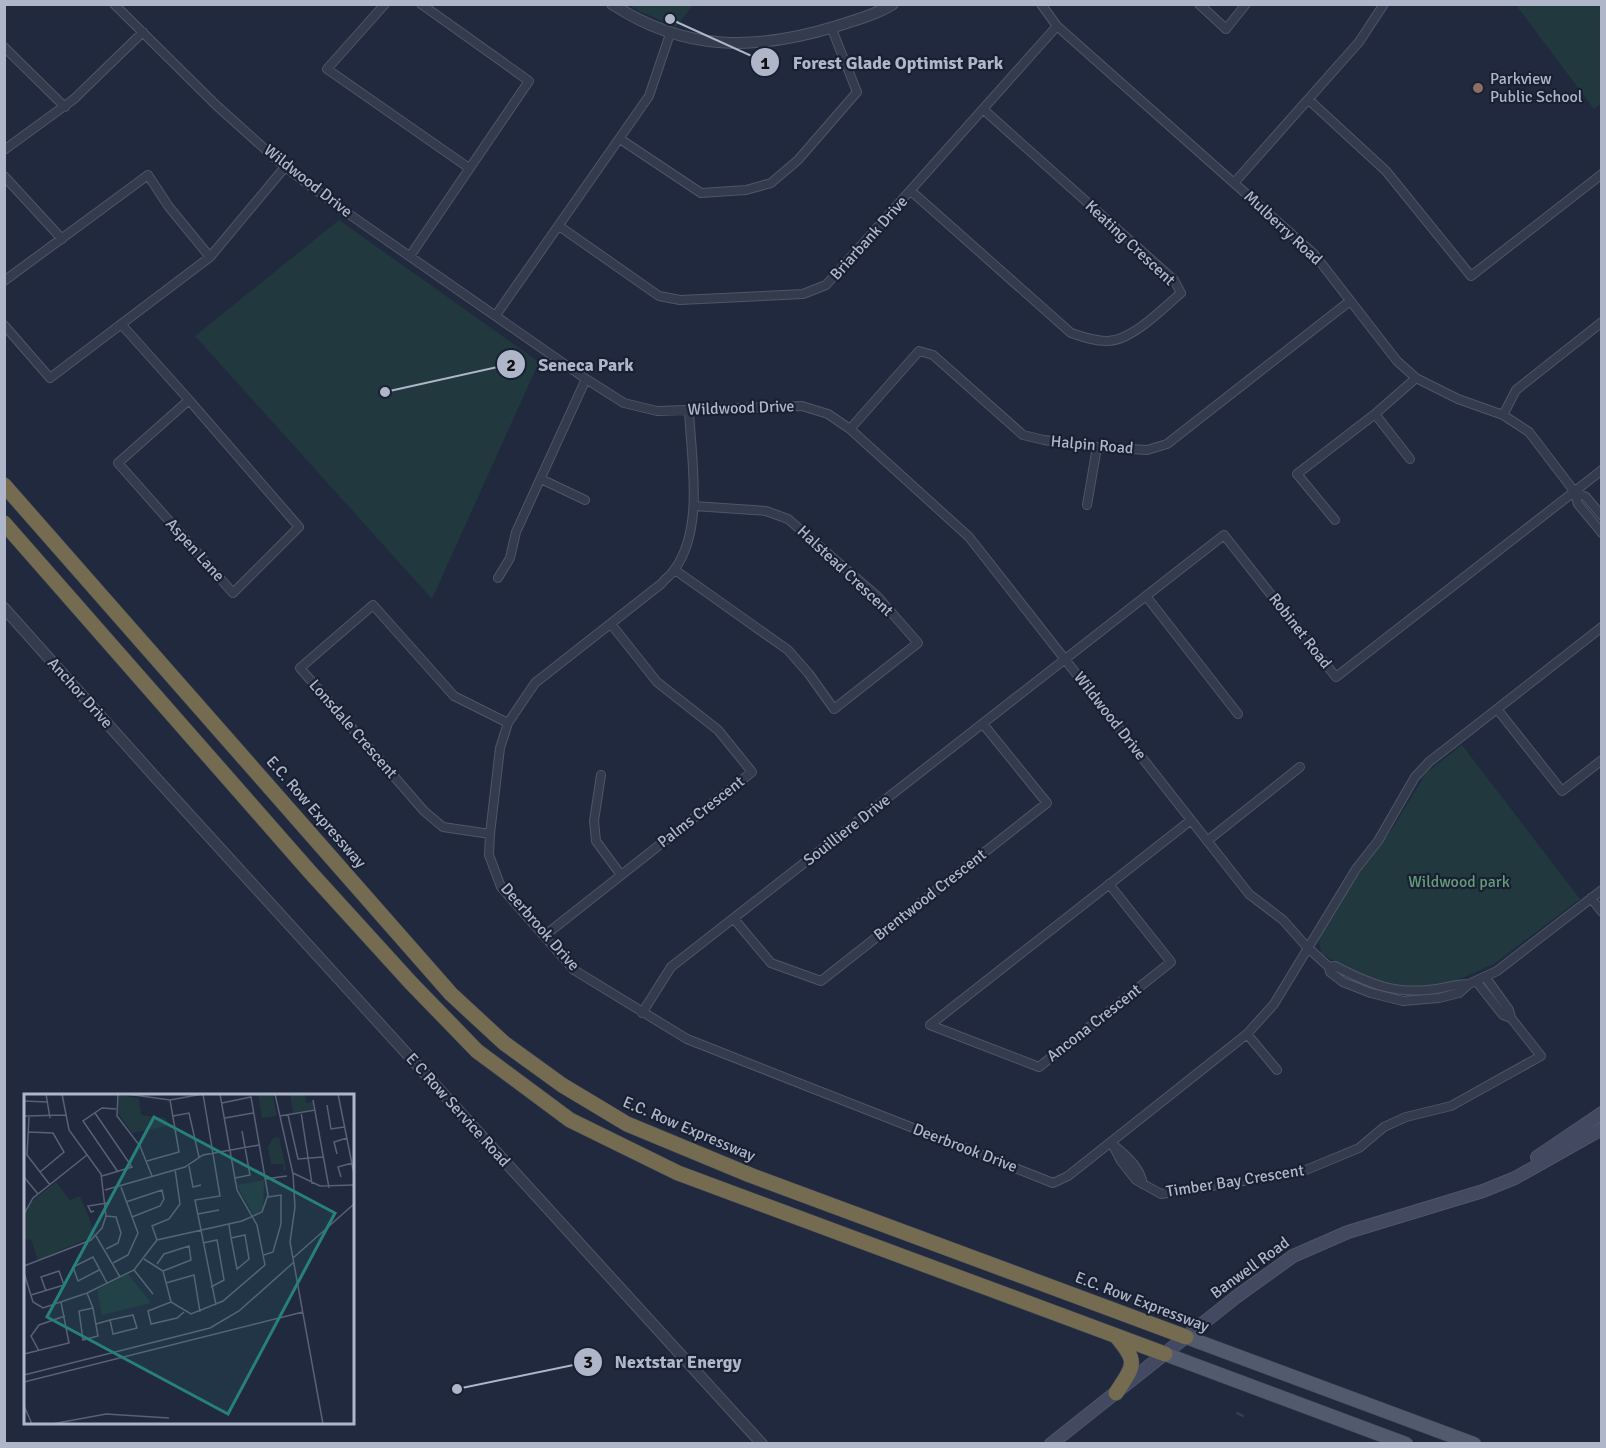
<svg xmlns="http://www.w3.org/2000/svg" width="1606" height="1448" font-family="Signika,sans-serif">
  <rect width="100%" height="100%" fill="#20293e"/>
  <!-- green -->
  <path fill="#22383f" d="M629,5l64,-1v1l-17,22 -37,-16z
    M1516,5h85v99l-7,5z
    M339,220l200,142 -107,237 -237,-263z
    M1462,745l118,154 -86,65 -46,20 -49,4 -44,-14 -34,-21 -2,-16 36,-58 39,-53 32,-53z"/>
  <g fill="none" stroke-linecap="round" stroke-linejoin="round">
    <!-- stream -->
    <path stroke="#303f64" stroke-width="2" d="M1237,1413l6,3"/>
    <defs>
      <path id="minor" d="M114,4l102,101 69,62 61,45 240,167 38,24 33,8 145,-5 26,8 22,15 119,108 280,357 34,26 24,27 22,20 1,5 13,10 28,11 32,8 36,-3 20,-5 10,-9 28,-13 105,-81
        M385,4l-58,65 142,99
        M1041,4l16,22 257,228 83,107 19,17 42,21 45,16 26,17 45,59 4,13 24,29
        M1199,4l27,25 20,-25
        M4,47l61,60
        M1309,100l77,71 85,105 131,-102
        M620,139l81,54 45,-3 25,-7 27,-23 59,-68 -26,-65
        M4,150l70,-51 69,-67
        M4,176l58,63
        M1234,183l125,-141 25,-38
        M911,191l160,142c12,4 23,8 36,8 25,0 56,-33 74,-48l-7,-13 -190,-170
        M559,226l100,70 21,4 123,-6 23,-9 231,-259
        M410,256l119,-175 -108,-77
        M4,281l144,-106 21,32 41,50
        M496,315l153,-219 21,-62
        M121,324l68,76 -71,63 115,130 66,-66 -110,-127
        M4,325l46,53 160,-121 75,-90
        M689,410c2,48 16,119 -15,160 -3,5 -9,9 -13,14l-126,99 -27,40 -8,25 -10,86 -1,21 12,32 73,83 113,69 366,144 15,-7 179,-142 27,-30 82,-135 22,-28 37,-64 14,-15 173,-135
        M1375,414l35,45
        M1503,415l13,-25 86,-68
        M850,429l69,-78 14,4 90,80 21,5 53,7 50,3 20,-6 183,-143
        M541,479l44,21
        M1574,491l12,6 16,19
        M1087,505l10,-58
        M1335,520l-38,-46 78,-60 41,-36
        M675,570l113,80 21,24 25,35 84,-66 -41,-47 -89,-77 -22,-8 -72,-5
        M498,578l12,-20 6,-26 70,-153
        M1146,596l92,118
        M1497,709l65,82 40,-31
        M601,775l-7,46 2,20 25,34
        M490,834l-47,-7 -19,-16 -124,-143 73,-63 81,91 54,27
        M1207,841l93,-74
        M1109,884l62,78 -132,105 -109,-42 251,-197 10,-8
        M1591,898l11,14
        M734,919l37,44 50,18 226,-178 -64,-79
        M544,936l208,-164 -34,-42 -61,-48 -46,-58
        M1329,967l6,-1c35,18 60,29 101,23 11,-2 21,-5 33,-5
        M1476,981l27,34 8,3
        M642,1013l29,-46 553,-432 112,142 266,-207
        M1247,1034l30,36
        M1111,1142l10,19 15,19 25,14 140,-22 58,-24 25,-21 22,-10 45,-11 90,-50 -30,-38 -2,-8 -23,-32
        M1116,1147c12,10 24,21 27,37"/>
      <path id="tertiary" d="M612,4c73,48 144,47 225,22 18,-6 39,-11 56,-22
        M4,608l151,169 607,667"/>
      <path id="secondary" d="M1537,1157l65,-44
        M1051,1444l185,-147 57,-41 55,-24 135,-41 32,-13 87,-49"/>
      <path id="primary" d="M1186,1337l288,107
        M1165,1354l241,90"/>
      <path id="motorway" d="M4,485l447,509 53,49 58,42 65,39 123,51 436,162
        M4,523l306,349 101,111 66,68 93,69 108,53 487,181
        M1116,1336c23,27 18,29 0,57"/>
    </defs>
    <!-- minor casing -->
    <use href="#minor" stroke="#4f5668" stroke-width="10"/>
    <!-- tertiary casing -->
    <use href="#tertiary" stroke="#4f5668" stroke-width="12"/>
    <!-- secondary casing -->
    <use href="#secondary" stroke="#4f5668" stroke-width="14"/>
    <!-- primary casing -->
    <use href="#primary" stroke="#3d4456" stroke-width="15"/>
    <!-- motorway casing -->
    <use href="#motorway" stroke="#3c4355" stroke-width="16"/>
    <!-- minor -->
    <use href="#minor" stroke="#343b4d" stroke-width="8"/>
    <!-- tertiary -->
    <use href="#tertiary" stroke="#343b4d" stroke-width="10"/>
    <!-- secondary -->
    <use href="#secondary" stroke="#424961" stroke-width="12"/>
    <!-- primary -->
    <use href="#primary" stroke="#525a6e" stroke-width="14"/>
    <!-- motorway -->
    <use href="#motorway" stroke="#746b50" stroke-width="15"/>
  </g>
  <!-- markers -->
  <circle fill="#8d6e63" stroke="#192032" stroke-width="2" cx="1478" cy="88" r="6"/>
  <g text-anchor="middle" dominant-baseline="central" stroke-width="4.5" stroke-linejoin="round" paint-order="stroke">
    <!-- poi labels -->
    <g font-size="16" fill="#afb6c9" stroke="#192032" text-anchor="start">
      <text x="1490" y="79">Parkview<tspan x="1490" dy="18">Public School</tspan></text>
    </g>
    <!-- street labels -->
    <g font-size="16" fill="#afb6c9" stroke="#192032">
      <text transform="translate(308 181) rotate(38)">Wildwood Drive</text>
      <text transform="translate(1283 228) rotate(43)">Mulberry Road</text>
      <text transform="translate(869 238) rotate(-48)">Briarbank Drive</text>
      <text transform="translate(1130 243) rotate(43)">Keating Crescent</text>
      <text transform="translate(741 408) rotate(-2)">Wildwood Drive</text>
      <text transform="translate(1092 445) rotate(5)">Halpin Road</text>
      <text transform="translate(195 550) rotate(48)">Aspen Lane</text>
      <text transform="translate(845 571) rotate(43)">Halstead Crescent</text>
      <text transform="translate(1300 631) rotate(52)">Robinet Road</text>
      <text transform="translate(80 693) rotate(48)">Anchor Drive</text>
      <text transform="translate(1110 716) rotate(52)">Wildwood Drive</text>
      <text transform="translate(353 729) rotate(49)">Lonsdale Crescent</text>
      <text transform="translate(316 812) rotate(49)">E.C. Row Expressway</text>
      <text transform="translate(701 812) rotate(-38)">Palms Crescent</text>
      <text transform="translate(847 830) rotate(-38)">Souilliere Drive</text>
      <text transform="translate(930 895) rotate(-38)">Brentwood Crescent</text>
      <text transform="translate(540 927) rotate(49)">Deerbrook Drive</text>
      <text transform="translate(1094 1023) rotate(-38)">Ancona Crescent</text>
      <text transform="translate(458 1110) rotate(48)">E C Row Service Road</text>
      <text transform="translate(689 1129) rotate(23)">E.C. Row Expressway</text>
      <text transform="translate(965 1148) rotate(21)">Deerbrook Drive</text>
      <text transform="translate(1235 1181) rotate(-9)">Timber Bay Crescent</text>
      <text transform="translate(1250 1268) rotate(-36)">Banwell Road</text>
      <text transform="translate(1142 1302) rotate(21)">E.C. Row Expressway</text>
    </g>
    <!-- park labels -->
    <g font-size="16" fill="#649d78" stroke="#192032">
      <text x="1459" y="882">Wildwood park</text>
    </g>
  </g>
  <!-- overview -->
  <g transform="translate(24 1094)">
    <rect width="330" height="330" fill="#20293e"/>
    <path d="M234,0h15l4,22 -15,2zM266,0h15l1,9 7,-1v7l-20,4zM95,1l20,3 2,17 25,3 1,8 -35,7 -14,-20zM255,43l7,32 -4,5 -6,1 8,-3 -1,-8h-12l-3,-17 5,-9zM240,86l-1,29 -9,7 -17,-31zM32,88l14,18 10,-4 16,39 -58,25 -7,-20 -7,-1v-23l7,-14zM104,180l23,29 -49,12 -5,-25z" fill="#22383f"/>
    <path fill="none" stroke="#596176" stroke-width="1.5" d="M22,0l4,24M94,0l-1,22 23,30 12,30M103,0l43,6 33,-6M179,0l17,102 -25,4 21,105M251,0l18,80 2,33 -5,35 33,182M314,0l16,80M289,6l16,88M0,7l23,1M303,11l4,24 13,-2M92,15l-14,-1 -19,13 35,51M277,18l11,72M71,19l37,54 -30,9M264,21l10,44 25,-2M0,22l42,-1M149,22l16,-3 10,44M256,22l35,-6M5,23l-2,38 23,30M201,24l28,-5M4,38l25,1 11,19 -24,20M313,60l-3,-12 13,-4M123,67l32,-9 -9,-52M165,72l4,21 8,-2M269,79l27,13 34,-1M0,83l14,17M317,83l-3,-10 14,-4M211,84l15,-3 -8,-44M241,85l22,-3M81,96l80,-23 18,-12 56,-10M102,108l36,-12 2,9 -4,7 -28,11M70,117l-3,1 -3,-6 19,-3M0,120l9,-16 54,-43M174,120l21,-4M205,129v2l2,13 6,31 12,-10 -4,-24 -14,3M72,142l24,41M133,146l-5,-14 17,-7 11,-15 -5,-35M179,149l14,-3 7,40 -13,7M82,155l12,-6 3,-10 -5,-16 -10,-1M240,161l9,-3 8,-28v-29l-13,2M269,164l61,-54M120,165l19,12 8,31 20,12 32,-13 42,-36 -8,-40 -20,-35 -17,-96M89,169l15,-8 10,-22 -17,-46M133,170l7,-10 25,-8 2,14 -28,11M0,172l67,-26 11,-12 4,-12 -5,-42 -32,-44 -7,-36M75,176l-21,11 -5,-14 20,-10 14,26M110,176l19,24M0,179l9,29 10,6 44,-15 47,-23 23,-30 85,-19 20,-9 6,-17 -17,-98 -29,6M142,189l28,-8 6,37M63,199l6,15 5,28 -15,4 -4,-29 14,-3M7,201l33,-10 -5,-14 -18,6 5,14M147,208l-23,9 3,13 26,-6 7,-6M72,230l14,-4 3,14 24,-6 -4,-13 -23,5M15,257l-8,-15 8,-11 26,-9M0,260l45,-11 -8,-41M0,281l186,-47 29,-17 55,-49M0,288l279,-70M0,312l8,18M28,330l54,-10 63,4"/>
    <path fill="#27807c" fill-opacity="0.15" stroke="#27807c" stroke-width="3" d="M130,23l181,96 -107,201 -181,-97z"/>
    <rect width="330" height="330" fill="none" stroke="#afb6c9" stroke-width="3"/>
  </g>
  <!-- callouts -->
  <path fill="none" stroke="#afb6c9" stroke-width="2" d="M670 19L765 62M385 392L511 364M457 1389L588 1362"/>
  <g fill="#afb6c9" stroke="#192032" stroke-width="2">
    <circle cx="670" cy="19" r="6"/>
    <circle cx="385" cy="392" r="6"/>
    <circle cx="457" cy="1389" r="6"/>
    <circle cx="765" cy="62" r="15"/>
    <circle cx="511" cy="364" r="15"/>
    <circle cx="588" cy="1362" r="15"/>
  </g>
  <g font-size="18" text-anchor="middle" font-weight="bold" fill="#111">
    <text x="765" y="69">1</text>
    <text x="511" y="371">2</text>
    <text x="588" y="1368">3</text>
  </g>
  <g font-size="18" text-anchor="middle" font-weight="bold" fill="#afb6c9" stroke="#192032" stroke-width="4.5" stroke-linejoin="round" paint-order="stroke">
    <text x="898" y="69">Forest Glade Optimist Park</text>
    <text x="586" y="371">Seneca Park</text>
    <text x="678" y="1368">Nextstar Energy</text>
  </g>
  <!-- border -->
  <rect width="1606" height="1448" fill="none" stroke="#afb6c9" stroke-width="12"/>
</svg>
